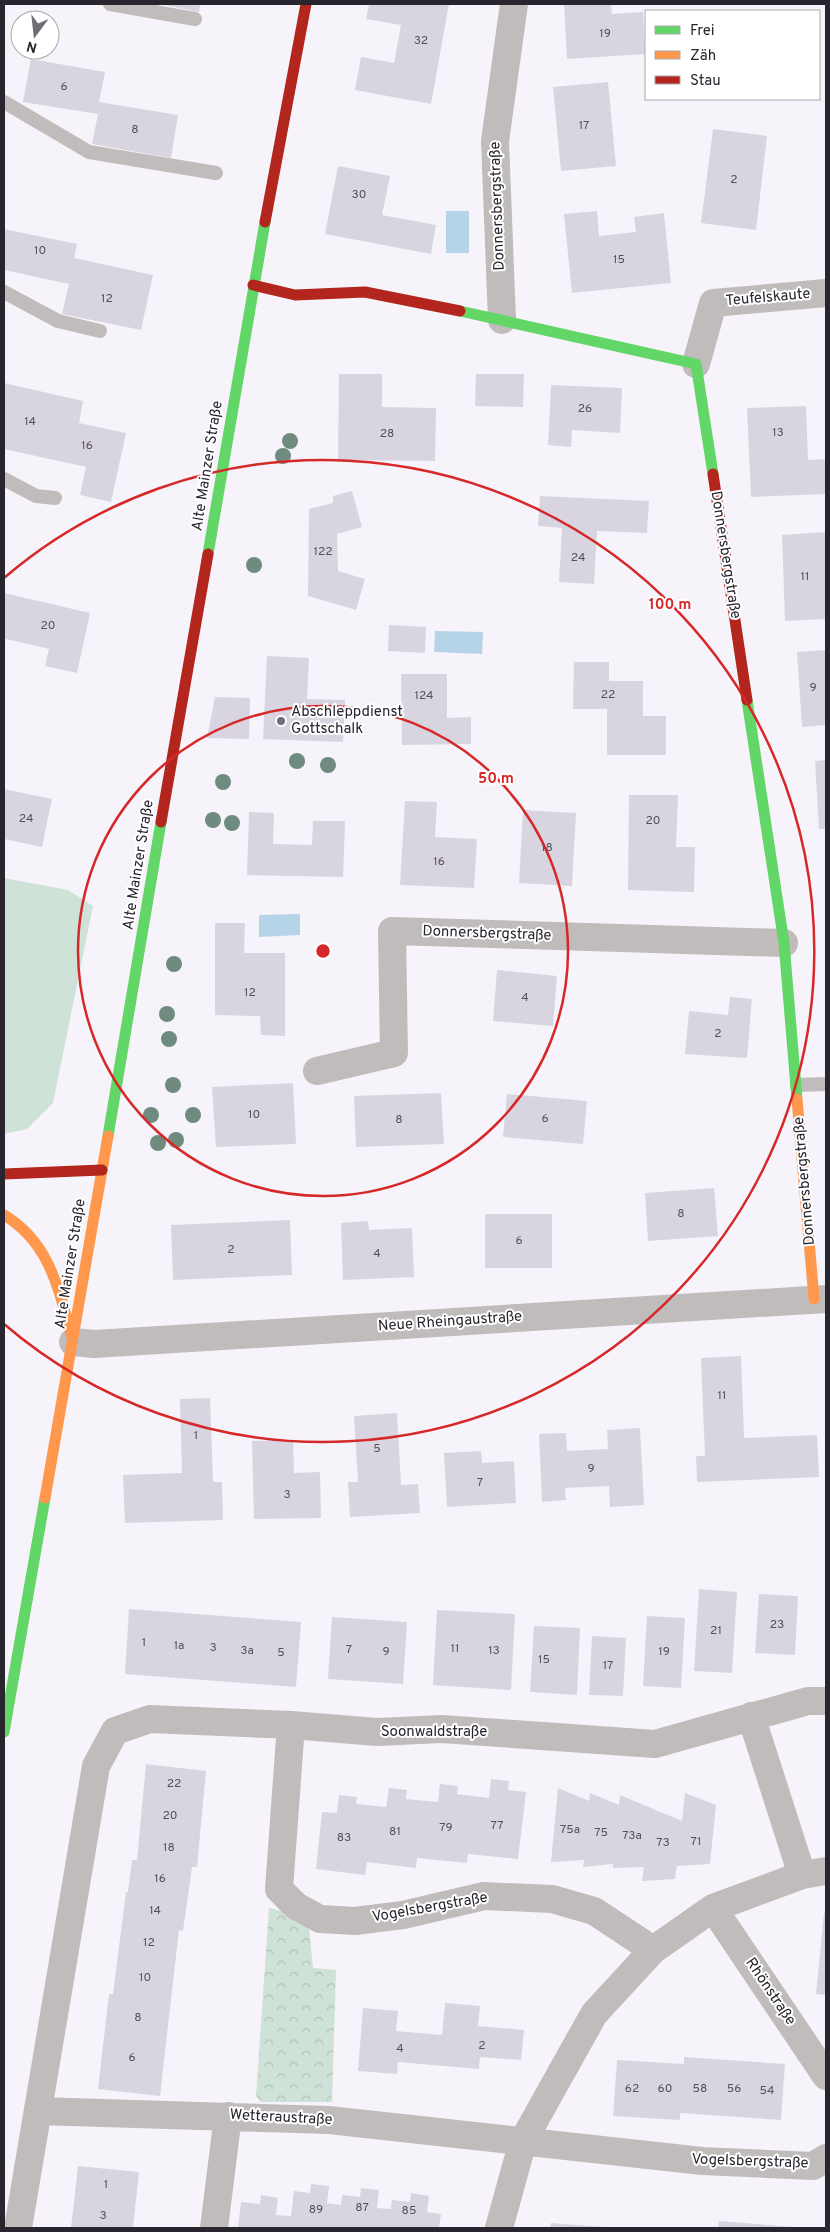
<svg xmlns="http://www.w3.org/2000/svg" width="830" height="2232" font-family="Overpass,sans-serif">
  <defs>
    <pattern id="park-crowns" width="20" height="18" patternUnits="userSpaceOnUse" patternTransform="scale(1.25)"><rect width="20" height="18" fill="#cee2d7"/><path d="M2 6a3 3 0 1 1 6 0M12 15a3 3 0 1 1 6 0" fill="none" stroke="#b1c2b9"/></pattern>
  </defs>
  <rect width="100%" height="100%" fill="#f6f4fa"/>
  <!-- green -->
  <path fill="#cee2d7" d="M4,878l64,12 25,16 -40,197 -26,26 -23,5z"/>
  <!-- park -->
  <path fill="url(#park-crowns)" d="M269,1908l39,9 5,51 23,2 -4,132h-71l-5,-6z"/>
  <!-- water -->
  <path fill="#b6d4e8" d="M446,211h23v42h-23z
    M435,631l48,1 -1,22 -48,-2z
    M300,914v21l-41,2v-22z"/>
  <!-- building -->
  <path fill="#d9d5e0" d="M159,4h41l-1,8z
    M369,4h80l-18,100 -76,-14 6,-33 33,6 7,-38 -35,-6z
    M564,4h47l1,10 31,-2 2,42 -78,5z
    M31,59l74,13 -6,30 79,13 -7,43 -79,-14 6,-30 -75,-12z
    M608,82l8,84 -55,5 -8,-84z
    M713,129l54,7 -11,94 -55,-7z
    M338,166l52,10 -8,39 54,10 -5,29 -106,-20z
    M597,211l2,25 37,-4 -2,-15 30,-4 7,70 -99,10 -8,-79z
    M4,229l73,15 -3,14 79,17 -12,55 -79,-16 7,-30 -65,-14z
    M339,374h43v33l54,1 -1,53 -97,-1z
    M476,374h48l-1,33 -48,-1z
    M4,383l79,18 -4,22 47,10 -15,69 -31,-7 6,-28 -82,-18z
    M551,385l71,3 -2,45 -48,-3 -1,17 -23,-2z
    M806,406l2,54 18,-1v35l-75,3 -4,-89z
    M352,491l10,36 -25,7 1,37 27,8 -9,31 -48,-14 1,-87 24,-6v-7z
    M540,496l109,5 -2,32 -50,-2 -3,53 -35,-2 3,-54 -24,-2z
    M826,532v87l-41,2 -3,-86z
    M4,593l86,20 -13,60 -32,-7 4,-17 -43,-10 -2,7z
    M389,625l37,2 -1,26 -37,-2z
    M826,650v75l-24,2 -5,-75z
    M267,656l42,2 -2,41 38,1 -2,42 -80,-3z
    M574,662h35v19h34v35h23v39h-59v-46h-34z
    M401,674h46v44l24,-1v27l-69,1z
    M215,697l35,1 -1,41 -42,-1z
    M826,760v69h-7l-4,-68z
    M4,789l48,10 -10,48 -38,-8z
    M629,795h49l-2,52h19l-1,45 -66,-2z
    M405,801l32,1 -2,35 42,2 -3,49 -74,-3z
    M523,810l53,3 -4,73 -53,-3z
    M249,812l25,1 -1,31 39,1 1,-24h32l-2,56 -96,-2z
    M215,923h30l-1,30h41v83l-24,-1 -1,-19 -45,-1z
    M497,970l60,6 -4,50 -60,-5z
    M730,997l22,2 -5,59 -62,-4 4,-43 39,4z
    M293,1083l3,61 -80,3 -4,-60z
    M441,1093l3,51 -88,3 -2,-51z
    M507,1094l80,7 -4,43 -80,-7z
    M714,1188l4,48 -70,5 -3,-48z
    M485,1214h67v54h-67z
    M290,1220l2,55 -119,5 -2,-55z
    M368,1221l1,9 43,-2 2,49 -71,3 -2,-57z
    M741,1356l3,82 73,-3 2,42 -122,5 -1,-26h9l-4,-98z
    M210,1398l3,84h9l1,38 -98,3 -2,-48 59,-2 -2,-74z
    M397,1413l4,72 17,-1 2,29 -70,4 -2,-35h10l-4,-66z
    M640,1428l4,77 -34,2 -1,-21 -44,2 1,12 -24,2 -3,-68 27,-1 1,18 41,-2 -1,-19z
    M293,1440l1,33 26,-1 1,46 -67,1 -2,-78z
    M481,1451l1,12 32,-2 2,42 -69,4 -3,-54z
    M699,1589l38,3 -5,81 -38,-2z
    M759,1594l39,2 -3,59 -40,-2z
    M129,1609l172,13 -5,65 -171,-13z
    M437,1610l78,4 -4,76 -78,-5z
    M647,1616l38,2 -4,70 -38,-2z
    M332,1617l75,5 -4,62 -75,-5z
    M534,1626l46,2 -3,67 -47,-3z
    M592,1636l34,2 -3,58 -34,-1z
    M146,1764l60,7 -9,96h-5l-9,64 -4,-1 -19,166 -62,-7 11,-95h4l13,-102h2l4,-32h5z
    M491,1779l18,2 -1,9 18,2 -8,67 -50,-5 -1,9 -50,-5 -1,10 -49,-6 -2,13 -49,-6 6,-57 15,1 2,-18 18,2 -1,7 30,3 3,-19 18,2 -1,9 32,3 2,-18 18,2 -1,8 32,4z
    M558,1788l31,13 1,-8 29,12 1,-10 62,26 3,-28 31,12 -6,59 -33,2 -2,13 -33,2 2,-14 -31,1v-4l-30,3 1,-7 -33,2z
    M824,1913h2v82l-10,-1z
    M445,2003l35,3 -2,20 46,4 -3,30 -41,-3 -1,12 -81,-7 -1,12 -39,-3 5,-63 35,3 -2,20 46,4z
    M684,2057l101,7 -4,56 -101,-7v7l-67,-4 4,-56 67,4z
    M78,2166l61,6 -6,56h-62z
    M311,2184l18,2 -2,17 14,2 1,-10 18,2 1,-9 18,2 -2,18 14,1 1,-9 18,2 1,-9 18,3 -2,16 14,2 -2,14h-201l3,-26 19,2 1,-9 17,3 -2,17 15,1 3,-25 16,2z
    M719,2221l75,6v1h-76z
    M551,2223l53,4v1h-54z"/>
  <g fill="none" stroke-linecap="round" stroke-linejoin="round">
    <!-- lane -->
    <path stroke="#c0bcbc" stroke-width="14" d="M110,4l85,15
      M4,102l85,50 127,21
      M4,292l54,29 42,10
      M4,479l32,17 19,2
      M797,1085l29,-1"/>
    <!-- street -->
    <path stroke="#c0bcbc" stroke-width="28" d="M502,320l-7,-179 19,-137
      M696,364l17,-61 113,-10
      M317,1071l77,-18 -2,-122 392,12
      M73,1342l21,2 732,-45
      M751,1716l51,159
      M291,1725l-12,164 17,17 24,13 35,2 48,-6 81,-19 68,3 42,12 59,39
      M713,1908l113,168
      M38,2111l291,9 373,41 111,5 13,-8
      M18,2228l78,-462 19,-35 35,-12 141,6 86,7 65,-3 213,15 153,-43h18
      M214,2228l14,-112
      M499,2228l24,-87 71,-127 59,-64 60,-42 89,-33 24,-4"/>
    <!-- fast -->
    <path stroke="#63d668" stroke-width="11" d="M460,311l236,53 17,110
      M208,554l57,-332
      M747,700l37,243 13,156
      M108,1136l53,-314
      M4,1732l41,-234"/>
    <!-- slow -->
    <path stroke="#ff974d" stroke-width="11" d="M797,1099l17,200
      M4,1215c45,27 54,72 67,119
      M45,1498l63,-362"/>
    <!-- jam -->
    <path stroke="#b3261e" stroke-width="11" d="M265,222l41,-218
      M253,285l42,10 70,-3 95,19
      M713,474l34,226
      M161,822l47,-268
      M4,1174l98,-4"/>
  </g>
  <!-- trees -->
  <g fill="#6f8b7f">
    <circle cx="290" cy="441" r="8"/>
    <circle cx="283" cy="456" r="8"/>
    <circle cx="254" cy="565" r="8"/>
    <circle cx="297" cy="761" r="8"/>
    <circle cx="328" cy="765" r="8"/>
    <circle cx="223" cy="782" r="8"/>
    <circle cx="213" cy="820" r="8"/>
    <circle cx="232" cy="823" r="8"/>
    <circle cx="174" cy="964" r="8"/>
    <circle cx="167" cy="1014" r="8"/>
    <circle cx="169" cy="1039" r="8"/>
    <circle cx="173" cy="1085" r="8"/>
    <circle cx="151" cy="1115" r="8"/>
    <circle cx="193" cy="1115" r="8"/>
    <circle cx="176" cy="1140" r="8"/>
    <circle cx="158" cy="1143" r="8"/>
  </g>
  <!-- distance rings -->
  <g fill="none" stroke="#d62828" stroke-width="2.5">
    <circle cx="323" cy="951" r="245"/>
    <path d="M4 578A491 491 0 1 1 4 1324"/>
  </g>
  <!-- markers -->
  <circle fill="#706d76" stroke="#fff" stroke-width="2" cx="281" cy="721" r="5"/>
  <g text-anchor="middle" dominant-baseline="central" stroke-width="4" stroke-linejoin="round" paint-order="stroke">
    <!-- number labels -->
    <g font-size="12" fill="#54515b">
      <text x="605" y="34">19</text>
      <text x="421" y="41">32</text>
      <text x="64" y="87">6</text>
      <text x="584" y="126">17</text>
      <text x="135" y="130">8</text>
      <text x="734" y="180">2</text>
      <text x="359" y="195">30</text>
      <text x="40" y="251">10</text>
      <text x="619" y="260">15</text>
      <text x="107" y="299">12</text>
      <text x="585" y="409">26</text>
      <text x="30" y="422">14</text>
      <text x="778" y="433">13</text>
      <text x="387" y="434">28</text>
      <text x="87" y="446">16</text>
      <text x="323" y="552">122</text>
      <text x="578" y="558">24</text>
      <text x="805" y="577">11</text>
      <text x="48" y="626">20</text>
      <text x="813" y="688">9</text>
      <text x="608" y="695">22</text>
      <text x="424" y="696">124</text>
      <text x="26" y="819">24</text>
      <text x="653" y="821">20</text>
      <text x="547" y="848">18</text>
      <text x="439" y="862">16</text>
      <text x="250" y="993">12</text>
      <text x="525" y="998">4</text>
      <text x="718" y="1034">2</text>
      <text x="254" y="1115">10</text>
      <text x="545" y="1119">6</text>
      <text x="399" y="1120">8</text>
      <text x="681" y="1214">8</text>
      <text x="519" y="1241">6</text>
      <text x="231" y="1250">2</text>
      <text x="377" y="1254">4</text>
      <text x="722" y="1396">11</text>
      <text x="196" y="1436">1</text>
      <text x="377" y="1449">5</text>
      <text x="591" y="1469">9</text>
      <text x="480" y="1483">7</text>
      <text x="287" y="1495">3</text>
      <text x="777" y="1625">23</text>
      <text x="716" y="1631">21</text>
      <text x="144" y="1643">1</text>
      <text x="179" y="1646">1a</text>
      <text x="213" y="1648">3</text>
      <text x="455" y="1649">11</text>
      <text x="349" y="1650">7</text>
      <text x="247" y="1651">3a</text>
      <text x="494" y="1651">13</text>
      <text x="386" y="1652">9</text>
      <text x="664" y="1652">19</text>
      <text x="281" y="1653">5</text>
      <text x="544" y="1660">15</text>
      <text x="608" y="1666">17</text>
      <text x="174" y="1784">22</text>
      <text x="170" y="1816">20</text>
      <text x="497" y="1826">77</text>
      <text x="446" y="1828">79</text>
      <text x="570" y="1830">75a</text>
      <text x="395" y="1832">81</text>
      <text x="601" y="1833">75</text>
      <text x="632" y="1836">73a</text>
      <text x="344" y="1838">83</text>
      <text x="696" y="1842">71</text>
      <text x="663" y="1843">73</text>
      <text x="169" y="1848">18</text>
      <text x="160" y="1879">16</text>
      <text x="155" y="1911">14</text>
      <text x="149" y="1943">12</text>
      <text x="145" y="1978">10</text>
      <text x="138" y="2018">8</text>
      <text x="482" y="2046">2</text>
      <text x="400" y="2049">4</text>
      <text x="132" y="2058">6</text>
      <text x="632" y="2089">62</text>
      <text x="665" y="2089">60</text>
      <text x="700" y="2089">58</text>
      <text x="734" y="2089">56</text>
      <text x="767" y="2091">54</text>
      <text x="106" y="2185">1</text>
      <text x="362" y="2208">87</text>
      <text x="316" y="2210">89</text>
      <text x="409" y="2211">85</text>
      <text x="103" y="2216">3</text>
    </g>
    <!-- street labels -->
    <g font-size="15" fill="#28252f" stroke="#fff">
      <text transform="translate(498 206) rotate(-92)">Donnersbergstraße</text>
      <text transform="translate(768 298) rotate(-5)">Teufelskaute</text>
      <text transform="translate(208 466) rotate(-81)">Alte Mainzer Straße</text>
      <text transform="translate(725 555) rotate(81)">Donnersbergstraße</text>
      <text transform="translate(139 865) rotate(-81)">Alte Mainzer Straße</text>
      <text transform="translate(487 934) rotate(2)">Donnersbergstraße</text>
      <text transform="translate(805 1181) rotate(-95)">Donnersbergstraße</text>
      <text transform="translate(71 1264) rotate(-81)">Alte Mainzer Straße</text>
      <text transform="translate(450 1322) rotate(-4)">Neue Rheingaustraße</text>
      <text x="434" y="1732">Soonwaldstraße</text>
      <text transform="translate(430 1908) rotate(-10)">Vogelsbergstraße</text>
      <text transform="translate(770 1992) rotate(56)">Rhönstraße</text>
      <text transform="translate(281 2118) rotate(3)">Wetteraustraße</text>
      <text transform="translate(750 2162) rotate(2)">Vogelsbergstraße</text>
    </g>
    <!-- poi labels -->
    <g font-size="15" fill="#28252f" stroke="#fff" text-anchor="start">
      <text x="291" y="712">Abschleppdienst<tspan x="291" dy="17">Gottschalk</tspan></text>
    </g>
  </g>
  <circle cx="323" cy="951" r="8" fill="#d62828" stroke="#fff" stroke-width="2.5"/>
  <g font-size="15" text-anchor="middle" font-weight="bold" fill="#d62828" stroke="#fff" stroke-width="4" stroke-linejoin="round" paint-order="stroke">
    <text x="670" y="609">100 m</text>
    <text x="496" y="783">50 m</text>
  </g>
  <!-- border -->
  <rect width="830" height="2232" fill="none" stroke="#28252f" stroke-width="10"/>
  <!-- legend -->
  <rect x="645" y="10" width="175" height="90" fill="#ffffff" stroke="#a9a8ac"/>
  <rect x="655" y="26" width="25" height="8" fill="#63d668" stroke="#a9a8ac"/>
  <text x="690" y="35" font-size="15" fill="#28252f">Frei</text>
  <rect x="655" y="51" width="25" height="8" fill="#ff974d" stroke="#a9a8ac"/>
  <text x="690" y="60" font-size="15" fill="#28252f">Zäh</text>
  <rect x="655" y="76" width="25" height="8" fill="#b3261e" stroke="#a9a8ac"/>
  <text x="690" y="85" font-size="15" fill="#28252f">Stau</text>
  <!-- north arrow -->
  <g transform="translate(35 35) rotate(195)"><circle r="24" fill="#ffffff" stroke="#a9a8ac"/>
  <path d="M0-4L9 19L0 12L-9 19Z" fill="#706d76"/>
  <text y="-8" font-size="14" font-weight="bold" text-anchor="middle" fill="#28252f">N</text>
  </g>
</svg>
